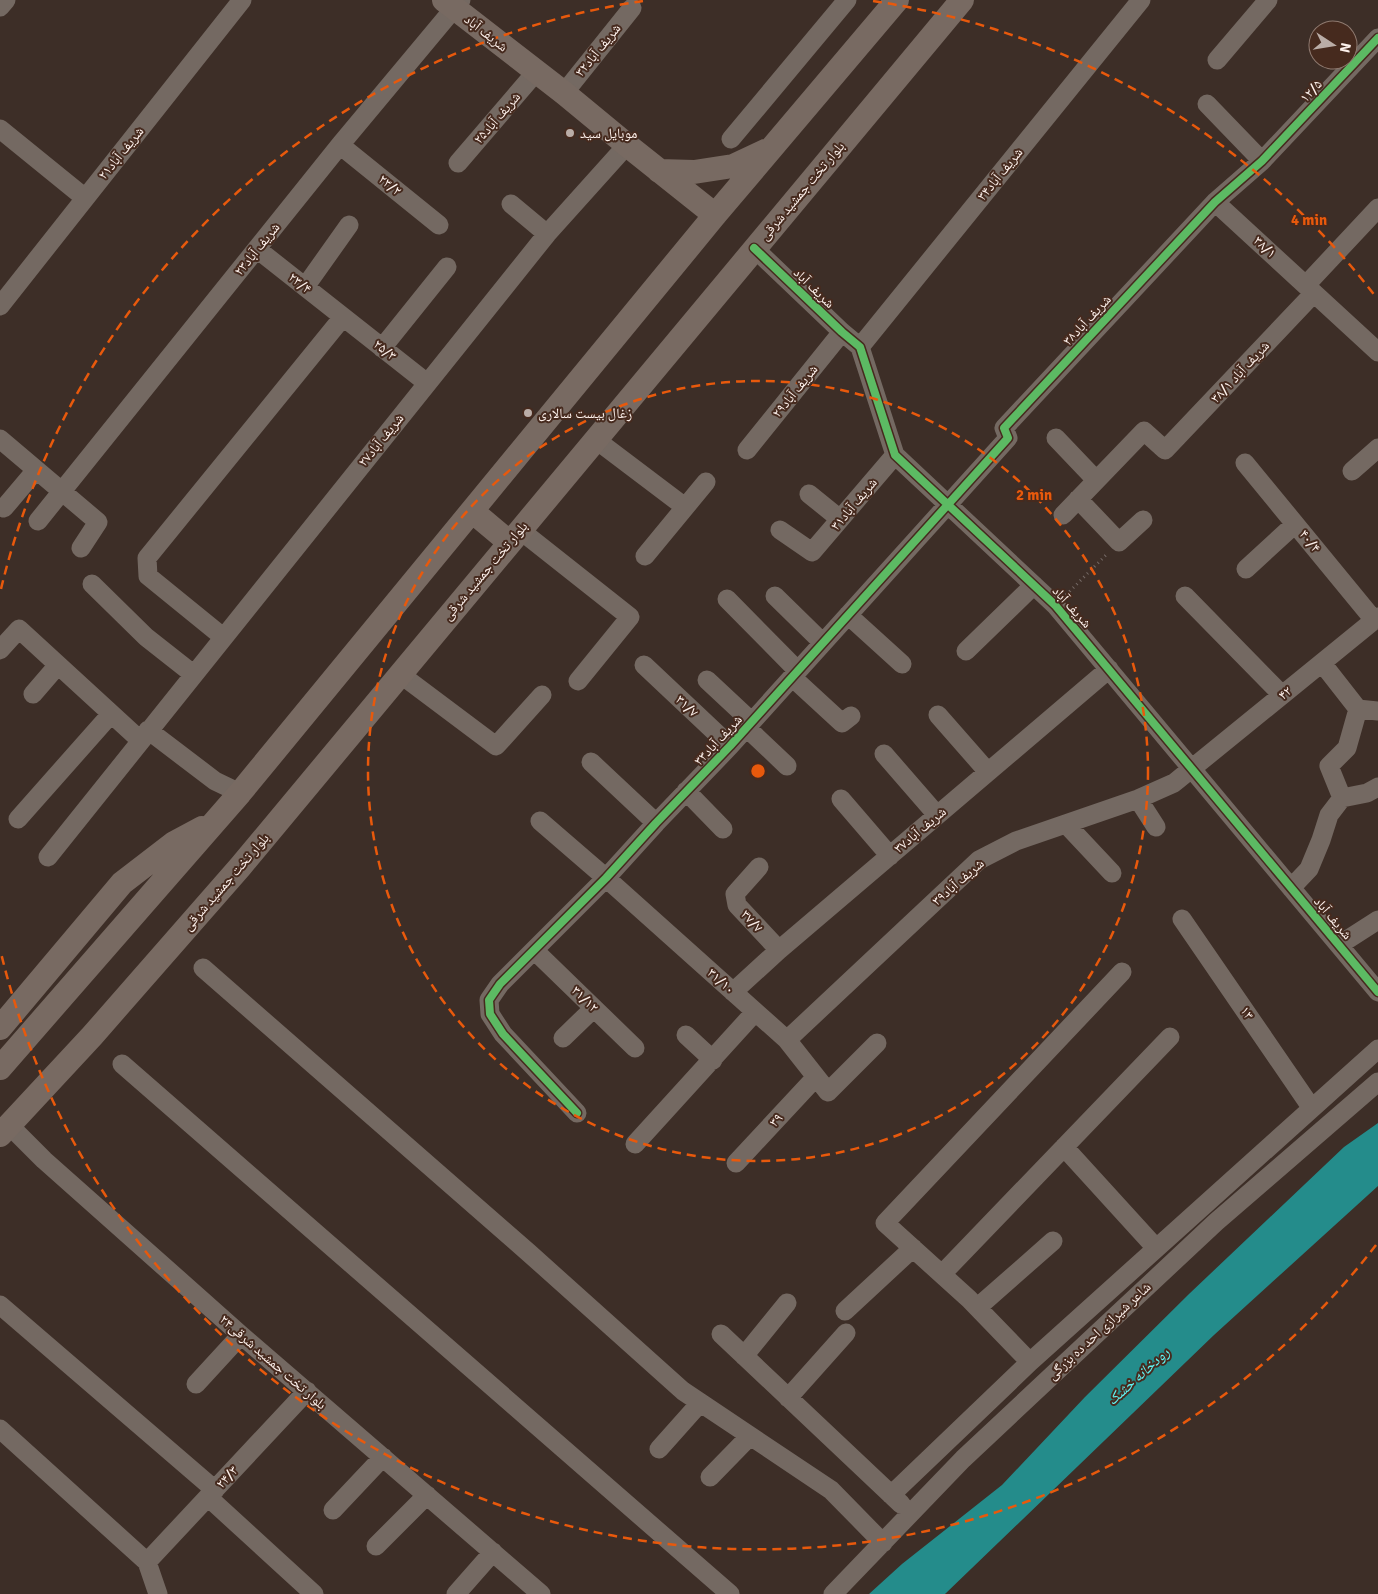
<svg xmlns="http://www.w3.org/2000/svg" width="1378" height="1594" font-family="Signika,'Noto Naskh Arabic',sans-serif">
  <rect width="100%" height="100%" fill="#3d2e27"/>
  <!-- water -->
  <path fill="#248c8b" d="M1378,1123v63l-164,149 -269,259h-76l33,-30 100,-79 83,-88 104,-103 155,-147z"/>
  <g fill="none" stroke-linecap="round" stroke-linejoin="round">
    <!-- path -->
    <path stroke="#766b67" stroke-width="3" stroke-dasharray="1 4" stroke-linecap="butt" d="M1066,595l42,-42"/>
    <!-- minor -->
    <path stroke="#746962" stroke-width="19" d="M0,7l6,-7
      M1217,60l51,-60
      M564,93l68,-85
      M1207,104l55,57
      M0,129l85,69
      M731,139l116,-139
      M340,145l99,80
      M458,163l78,-91
      M1215,202l163,150
      M511,204l36,30
      M754,248l88,84 18,15 35,108 160,150 323,387
      M257,249l170,134
      M1306,285l72,-77
      M305,287l44,-62
      M0,306l242,-306
      M860,347l281,-347
      M382,348l65,-81
      M1056,438l40,42
      M0,439l98,83 -17,26
      M595,439l90,68
      M747,450l95,-118
      M1245,463l129,157
      M1352,471l26,-23
      M809,494l31,25
      M1078,499l41,43 24,-22
      M4,508l32,-38
      M1063,515l81,-84 21,19 149,-157
      M38,521l302,-376 121,-145
      M520,530l110,87 -52,64
      M780,530l32,22 83,-97
      M645,556l61,-74
      M1246,569l49,-45
      M92,584l54,53 47,37
      M775,596l48,47
      M1185,596l97,99
      M727,599l71,72
      M848,615l54,49
      M223,637l-75,-61 -1,-18 196,-241
      M0,650l19,-21 121,111
      M966,651l68,-66
      M644,665l86,81
      M400,674l96,72 46,-51
      M792,677l50,46 9,-7
      M707,680l45,42
      M33,694l25,-29
      M1358,709l20,2
      M938,715l50,57
      M747,728l40,38
      M148,730l67,51 25,12
      M884,754l53,61
      M591,762l65,61
      M686,791l37,38
      M1342,798l25,-5 11,-6
      M841,799l49,57
      M1138,799l18,28
      M18,819l93,-105
      M540,821l66,57 181,162 41,52 49,-49
      M1066,824l46,49
      M48,857l499,-623 80,-89
      M759,867l-24,27 2,11 42,45
      M1291,888l18,-19 12,-29 8,-25 13,-17 -13,-32 18,-18 11,-39 -36,-46
      M1182,919l129,188
      M1339,945l39,-25
      M534,950l101,98
      M203,968l326,285 154,138 148,99 52,53
      M733,992l46,-42 330,-281
      M686,1035l27,25
      M563,1038l31,-30
      M787,1040l192,-180 37,-19 122,-42 36,-16 204,-166
      M122,1064l608,530
      M577,1113l-74,-79 -13,-20 -1,-14 11,-16 106,-106 50,-55 74,-77 278,-308 -4,-10 211,-226 47,-41 116,-123
      M9,1125l35,35 197,175 300,259
      M635,1144l120,-132
      M1064,1147l92,101
      M736,1163l80,-86
      M942,1274l228,-237
      M0,1305l215,185
      M978,1307l75,-66
      M845,1311l68,-63
      M721,1334l180,170
      M744,1356l43,-53
      M1030,1362l-61,-63 -84,-76 237,-251
      M196,1384l45,-49
      M788,1398l58,-65
      M0,1429l147,133 11,32
      M659,1449l41,-46
      M710,1477l40,-41
      M891,1495l139,-133 348,-313
      M208,1497l106,97
      M333,1510l50,-53
      M376,1546l51,-51
      M147,1562l160,-171
      M456,1594l37,-42
      M833,1594l130,-135 253,-237 162,-140"/>
    <!-- major -->
    <path stroke="#786a62" stroke-width="24" d="M444,0l120,93 63,52 88,70
      M659,171l35,1 39,-6 32,-15
      M472,511l37,31
      M0,1028l122,-145 52,-40 28,-15
      M0,1068l240,-275 475,-578 182,-215
      M0,1135l92,-99 148,-169 722,-867"/>
    <defs>
      <path id="cycleway" d="M754,248l88,84 18,15 35,108 160,150 323,387
        M577,1113l-74,-79 -13,-20 -1,-14 11,-16 106,-106 50,-55 74,-77 278,-308 -4,-10 211,-226 47,-41 116,-123"/>
    </defs>
    <!-- cycleway casing -->
    <use href="#cycleway" stroke="#462a1e" stroke-width="11"/>
    <!-- cycleway -->
    <use href="#cycleway" stroke="#5cba63" stroke-width="8"/>
  </g>
  <!-- distance rings -->
  <g fill="none" stroke="#e8590c" stroke-width="2.5" stroke-dasharray="9 6">
    <circle cx="758" cy="771" r="390"/>
    <path d="M1376 1245A779 779 0 0 1 1 953M1 589A779 779 0 0 1 643 1M873 1A779 779 0 0 1 1376 297"/>
  </g>
  <!-- markers -->
  <g fill="#baada7" stroke="#462a1e" stroke-width="2">
    <circle cx="570" cy="133" r="5"/>
    <circle cx="528" cy="413" r="5"/>
  </g>
  <g text-anchor="middle" dominant-baseline="central" stroke-width="4" stroke-linejoin="round" paint-order="stroke">
    <!-- street labels -->
    <g font-size="14" fill="#fdf1ec" stroke="#462a1e">
      <text transform="translate(486 33) rotate(38)">شریف آباد</text>
      <text transform="translate(598 50) rotate(-51)">شریف آباد۳۲</text>
      <text transform="translate(1311 91) rotate(-47)">۱۲/۵</text>
      <text transform="translate(497 118) rotate(-49)">شریف آباد۲۵</text>
      <text transform="translate(121 153) rotate(-51)">شریف آباد۲۱</text>
      <text transform="translate(1000 174) rotate(-51)">شریف آباد۳۴</text>
      <text transform="translate(390 185) rotate(39)">۲۳/۲</text>
      <text transform="translate(802 191) rotate(-50)">بلوار تخت جمشید شرقی</text>
      <text transform="translate(1265 247) rotate(43)">۳۸/۱</text>
      <text transform="translate(257 249) rotate(-51)">شریف آباد۲۳</text>
      <text transform="translate(300 283) rotate(38)">۲۳/۴</text>
      <text transform="translate(814 288) rotate(44)">شریف آباد</text>
      <text transform="translate(1087 320) rotate(-47)">شریف آباد۳۸</text>
      <text transform="translate(385 350) rotate(38)">۲۵/۳</text>
      <text transform="translate(1240 372) rotate(-47)">۳۸/۱ شریف آباد</text>
      <text transform="translate(795 391) rotate(-51)">شریف آباد۲۹</text>
      <text transform="translate(381 440) rotate(-51)">شریف آباد۲۷</text>
      <text transform="translate(854 504) rotate(-50)">شریف آباد۳۱</text>
      <text transform="translate(1310 541) rotate(51)">۴۰/۴</text>
      <text transform="translate(485 571) rotate(-50)">بلوار تخت جمشید شرقی</text>
      <text transform="translate(1072 607) rotate(48)">شریف آباد</text>
      <text transform="translate(1285 693) rotate(-39)">۴۲</text>
      <text transform="translate(687 706) rotate(43)">۳۱/۷</text>
      <text transform="translate(718 740) rotate(-47)">شریف آباد۳۳</text>
      <text transform="translate(920 830) rotate(-40)">شریف آباد۳۷</text>
      <text transform="translate(226 882) rotate(-49)">بلوار تخت جمشید شرقی</text>
      <text transform="translate(958 882) rotate(-41)">شریف آباد۳۹</text>
      <text transform="translate(1333 918) rotate(50)">شریف آباد</text>
      <text transform="translate(752 921) rotate(47)">۳۷/۷</text>
      <text transform="translate(721 981) rotate(42)">۳۱/۱۰</text>
      <text transform="translate(585 999) rotate(44)">۳۱/۱۲</text>
      <text transform="translate(1247 1013) rotate(56)">۱۳</text>
      <text transform="translate(776 1120) rotate(-47)">۳۹</text>
      <text transform="translate(1099 1331) rotate(-43)">شاعر شیرازی احد ده بزرگی</text>
      <text transform="translate(273 1362) rotate(41)">بلوار تخت جمشید شرقی۲۴</text>
      <text transform="translate(227 1477) rotate(-47)">۲۴/۳</text>
    </g>
    <!-- poi labels -->
    <g font-size="14" fill="#fdf1ec" stroke="#462a1e" text-anchor="start">
      <text x="580" y="133">موبایل سید</text>
      <text x="538" y="413">زغال بیست سالاری</text>
    </g>
    <!-- water labels -->
    <g font-size="15" font-style="italic" fill="#60f6f6" stroke="#462a1e">
      <text transform="translate(1138 1376) rotate(-42)">رودخانه خشک</text>
    </g>
  </g>
  <circle cx="758" cy="771" r="8" fill="#e8590c" stroke="#462a1e" stroke-width="2.5"/>
  <g font-size="15" text-anchor="middle" font-weight="bold" fill="#e8590c" stroke="#462a1e" stroke-width="4" stroke-linejoin="round" paint-order="stroke">
    <text x="1309" y="225">4 min</text>
    <text x="1034" y="500">2 min</text>
  </g>
  <!-- north arrow -->
  <g transform="translate(1333 45) rotate(102)"><circle r="24" fill="#462a1e" stroke="#8f7a70"/>
  <path d="M0-4L9 19L0 12L-9 19Z" fill="#baada7"/>
  <text y="-8" font-size="14" font-weight="bold" text-anchor="middle" fill="#fdf1ec">N</text>
  </g>
</svg>
